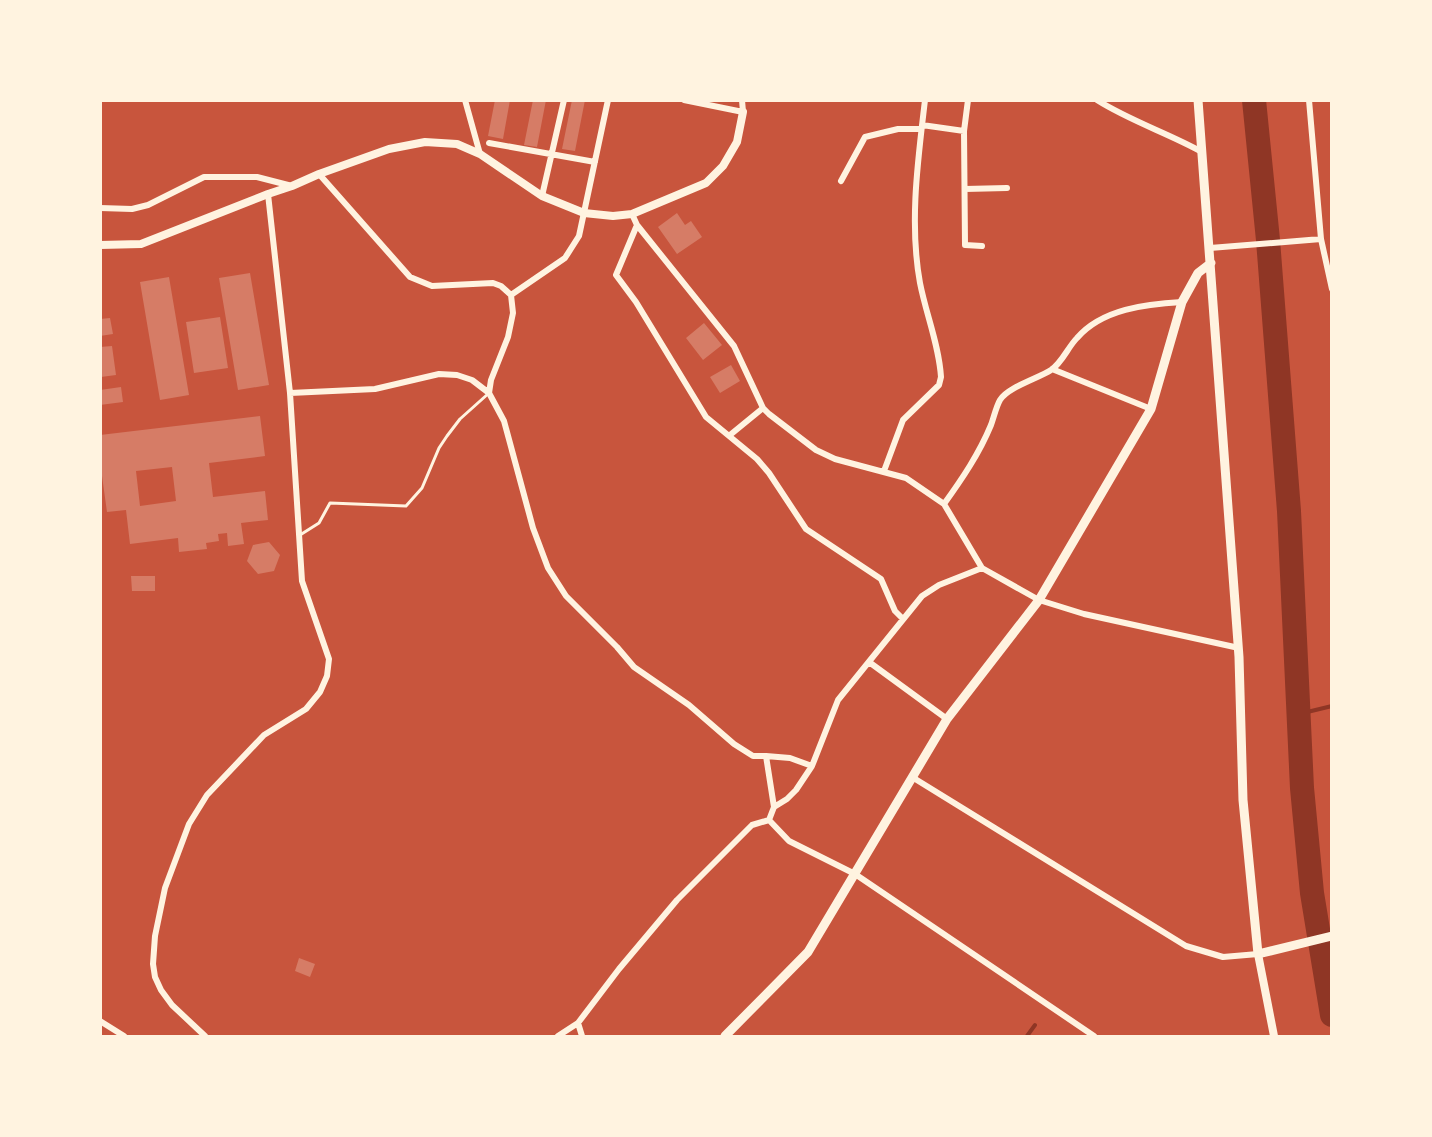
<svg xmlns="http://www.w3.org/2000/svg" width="1432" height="1137" font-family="'PT Sans Narrow',sans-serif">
  <rect width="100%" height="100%" fill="#c8553d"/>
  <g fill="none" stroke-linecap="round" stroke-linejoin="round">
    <!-- stream -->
    <path stroke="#8f3625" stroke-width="4" d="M1299,714l33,-8
      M1027,1036l8,-11"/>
    <!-- river -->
    <path stroke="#8f3625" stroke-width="24" d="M1254,100l14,140 21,271 13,277 10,105 20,122"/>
  </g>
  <!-- building -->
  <path fill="#d67c66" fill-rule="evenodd" d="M495,100h15l-7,39 -15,-3z
    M533,100h13l-9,47 -13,-2z
    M572,100h13l-10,51 -13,-2z
    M677,213l8,12 6,-4 11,16 -25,17 -19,-27z
    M250,273l19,112 -31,5 -19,-112z
    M169,277l20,118 -29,5 -20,-118z
    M220,317l8,51 -34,5 -8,-51z
    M110,318l3,16 -13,2v-17z
    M704,323l18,22 -19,15 -17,-22z
    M112,346l4,29 -15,2 -1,-30z
    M731,365l9,16 -20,12 -10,-16z
    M121,387l2,15 -23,3v-15z
    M260,416l5,40 -56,7 4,34 52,-6 3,29 -27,3 3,21 -16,2 -1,-13 -9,1 1,7 -13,2 1,6 -28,3 -1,-14 -48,6 -4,-34 -19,2 -5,-36h-2v-41zM172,467l4,34 -36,5 -4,-35z
    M269,542l11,13 -6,16 -16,3 -11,-13 6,-16z
    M131,576h24v15h-23z
    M299,958l16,6 -5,13 -15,-6z"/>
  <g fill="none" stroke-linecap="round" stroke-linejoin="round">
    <!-- service -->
    <path stroke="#fff3e0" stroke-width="3" d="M300,535l19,-12 11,-20 76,3 16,-18 17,-40 8,-12 13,-17 29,-26"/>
    <!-- minor -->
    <path stroke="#fff3e0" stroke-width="6" d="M465,100l15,54
      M684,100l59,12 -1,-12
      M1097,100c33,21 71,33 105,52
      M1309,100l12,139 11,50
      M922,125l42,6 4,-31
      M964,131l1,114 17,1
      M489,143l106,19
      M319,174l91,103 22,9 61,-3 8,3 10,9 2,18 -5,24 -17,43 -2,13 15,28 29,107 15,40 18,28 51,51 17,20 55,38 45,39 19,12h13l8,51
      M841,181l24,-44 33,-8h23
      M965,189l42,-1
      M542,196l22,-96
      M100,208l32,1 16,-4 56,-28h53l35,9
      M632,214l5,11 97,121 29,62 6,6 47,36 19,9 71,19 38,26 38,64 57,32 45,14 155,34
      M637,225l-21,50 20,27 70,115 51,42 12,14 37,56 75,50 14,32 8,8
      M1210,248l111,-9
      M511,295l54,-37 14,-22 29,-136
      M1052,369l99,40
      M290,393l85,-4 64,-15 18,1 15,5 17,13
      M730,435l33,-27
      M884,471l19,-51 36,-35 2,-8c-2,-32 -15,-63 -21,-94 -11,-60 -2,-123 5,-183
      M944,504c18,-25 35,-50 47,-79 3,-8 5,-18 9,-25 8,-13 39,-22 51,-30 11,-7 17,-23 26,-32 25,-29 69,-34 105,-36
      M869,662l78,57
      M766,756l24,2 22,8
      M912,777l274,169 37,11 35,-3
      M769,820l20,21 66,33 239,162
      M100,1021l24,15
      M578,1023l4,13
      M205,1036l-33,-31 -11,-15 -6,-13 -2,-13 2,-28 10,-48 24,-64 18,-29 57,-60 42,-26 14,-17 7,-16 2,-17 -27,-78 -12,-188 -22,-199
      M558,1036l20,-13 41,-54 58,-69 75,-75 17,-5 5,-13 13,-8 9,-9 16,-24 26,-66 84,-104 17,-11 43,-17"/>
    <!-- tertiary -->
    <path stroke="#fff3e0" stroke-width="8" d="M100,245l41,-1 127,-50 24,-8 27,-12 70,-25 36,-7 32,2 23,10 62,42 42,17 29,3 19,-2 74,-31 17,-17 14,-24 6,-30
      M1258,954l16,82"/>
    <!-- secondary -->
    <path stroke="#fff3e0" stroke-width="9" d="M1198,100l41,557 4,143 15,154 74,-18
      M725,1036l83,-84 139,-233 92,-119 112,-191 31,-107 16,-29 13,-10"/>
  </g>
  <!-- border -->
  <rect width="1432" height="1137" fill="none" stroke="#fff3e0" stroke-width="204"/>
</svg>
